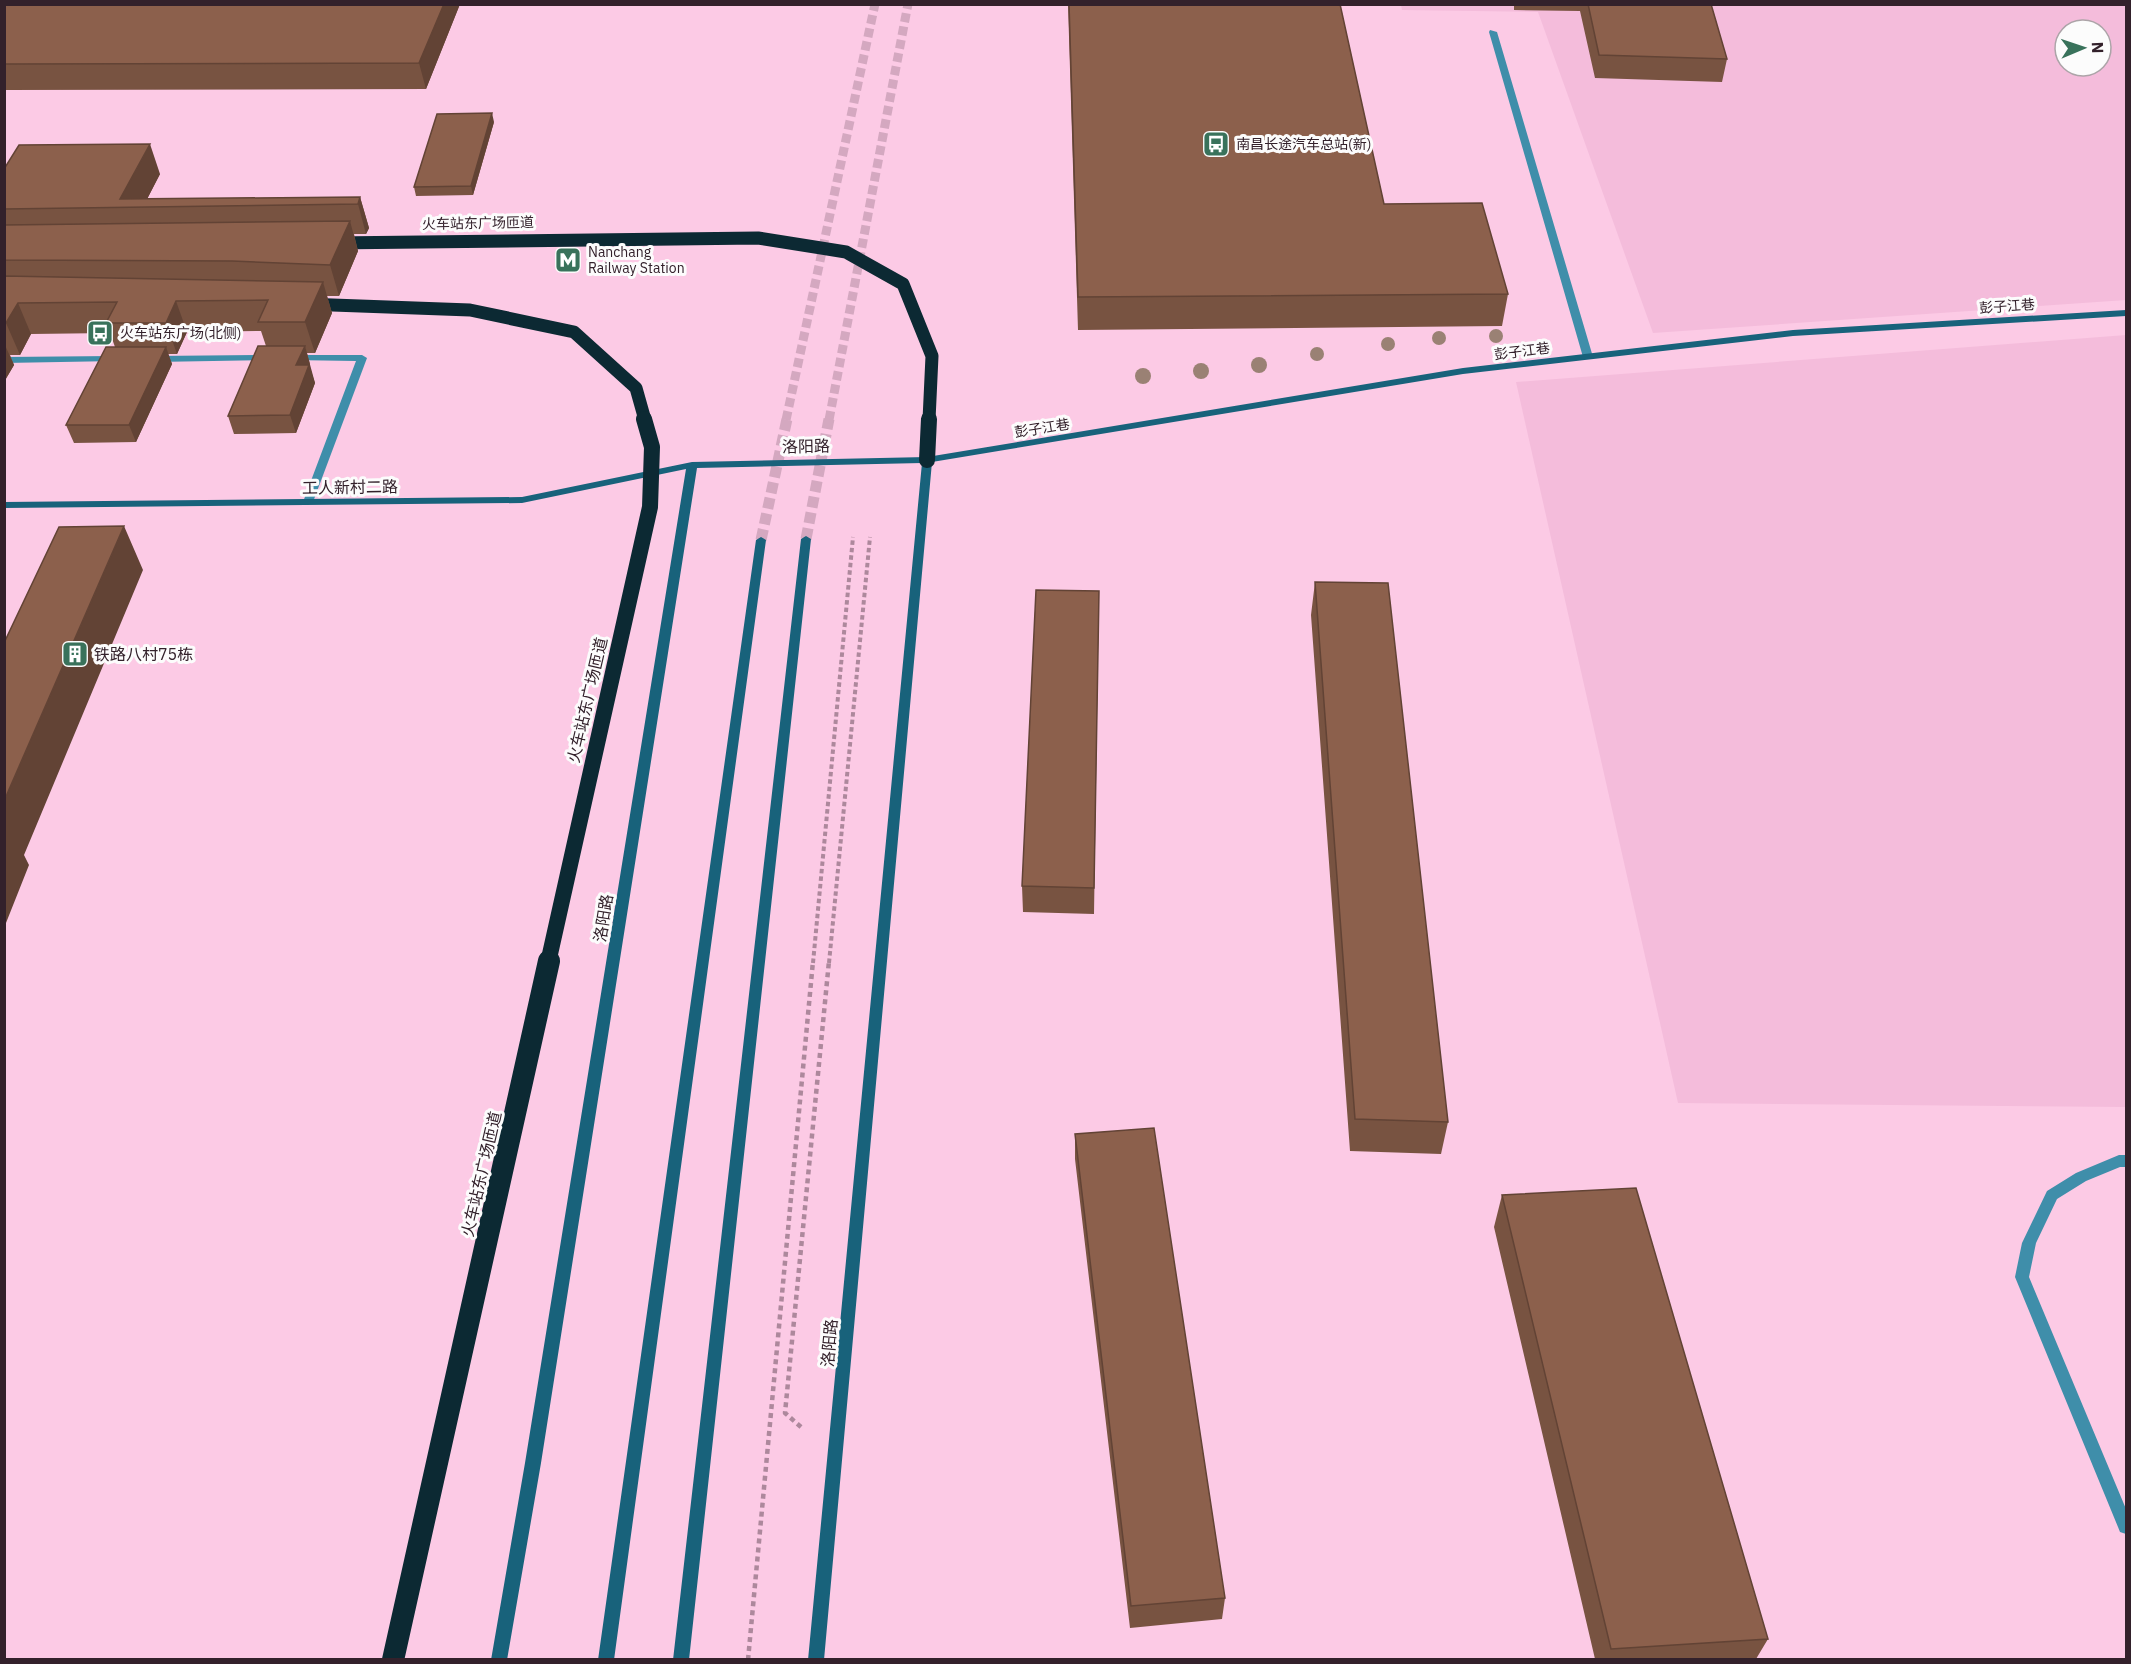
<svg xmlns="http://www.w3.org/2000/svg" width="2131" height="1664" font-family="'IBM Plex Sans','Noto Sans SC',sans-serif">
  <rect width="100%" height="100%" fill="#fccae5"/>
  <!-- built -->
  <path fill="#f4bcdb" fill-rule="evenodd" d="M1401,5h725v295l-473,33 -115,-321 -136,-2zM2065,30h36v36h-36z
    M2126,335v772l-448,-4 -162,-721z"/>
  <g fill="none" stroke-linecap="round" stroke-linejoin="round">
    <!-- secondary-tunnel-far1 -->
    <path stroke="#d4a8c0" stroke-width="9" stroke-dasharray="9 4.5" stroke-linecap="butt" d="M786,420l89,-416
      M829,420l79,-416"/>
    <!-- secondary-tunnel -->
    <path stroke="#d4a8c0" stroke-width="11" stroke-dasharray="11 5" stroke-linecap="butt" d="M806,539l23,-120
      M761,540l26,-121"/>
    <!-- path-far1 -->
    <path stroke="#ad889c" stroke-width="4" stroke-dasharray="4.5 3" stroke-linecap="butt" d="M813,963l40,-426
      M829,963l41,-426"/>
    <!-- path -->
    <path stroke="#ad889c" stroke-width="4.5" stroke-dasharray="5 4" stroke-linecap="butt" d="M801,1427l-16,-14 44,-452
      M748,1660l65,-699"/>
    <!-- lane -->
    <path fill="#3f8eaa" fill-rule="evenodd" d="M1490,30l7,2 96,325 -2,2h-6l-2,-2 -94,-325z
      M2119,1155h7v12h-6l-34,14 -29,18 -21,44 -7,34 97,232v25l-6,-2 -2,-5 -103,-250 7,-34 25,-52 29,-18z"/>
    <!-- street -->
    <path fill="#3f8eaa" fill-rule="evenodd" d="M270,355l3,1v4l-118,2 -5,-3 5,-3z
      M293,355h69l5,3 -54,144 -5,3 -5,-3 53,-141 -66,-1 -2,-2z
      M114,356l3,1v4l-113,2v-6z"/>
    <!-- secondary -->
    <path fill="#18627b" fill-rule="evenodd" d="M2126,310v6l-333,20 -330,38 -531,88 -108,1198h-16l114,-1197 -225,5 -156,995 -34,197h-16l34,-197 161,-994 -164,34 -518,5v-6l518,-5 170,-35 235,-5 536,-89 330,-38z
      M806,536l5,3 -122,1121h-16l128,-1121z
      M761,537l5,3 -152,1120h-16l158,-1120z"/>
    <!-- highway-bridge-far2 -->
    <path stroke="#0c2933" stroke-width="13" d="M332,243l426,-5 88,14 57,32 29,72 -3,64
      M305,304l165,6 104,22 62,56 9,32"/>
    <!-- highway-bridge-far1 -->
    <path stroke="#0c2933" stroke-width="16" d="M927,460l2,-41
      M548,963l102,-456 2,-60 -8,-28"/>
    <!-- highway-bridge -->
    <path stroke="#0c2933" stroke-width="22" d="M393,1660l156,-699"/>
  </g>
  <!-- trees -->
  <g fill="#9a8174">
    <circle cx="1496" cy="336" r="7"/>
    <circle cx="1439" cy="338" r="7"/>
    <circle cx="1388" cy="344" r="7"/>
    <circle cx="1317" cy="354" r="7"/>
    <circle cx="1259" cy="365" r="8"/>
    <circle cx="1201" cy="371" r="8"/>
    <circle cx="1143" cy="376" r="8"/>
  </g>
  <!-- wall -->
  <path fill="#785341" d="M4,4h456l-34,85 -422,1z
    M1068,4h272l44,200 124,90 -6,32 -424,4z
    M1514,4h197l16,55 -5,23 -127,-4 -15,-67 -66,-1z
    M494,122l-21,73 -57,1 -2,-9z
    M4,169l156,5 -13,25 213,-2 9,31 -3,6h-12l4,17 -19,45h-12l5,17 -17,40h-8l3,11 -1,1 6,18 -19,50 -62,1 -6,-18 38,-70 -5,-15 -74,1 -10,22h-9l4,10 -36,78 -62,1 -8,-18 49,-78 -5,-14 -79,1 -11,21h-10l4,10 -10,17z
    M1315,582l133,540 -7,32 -91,-3 -39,-536z
    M1099,591l-5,323 -71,-2 -1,-26z
    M1075,1134l150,464 -3,21 -92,9 -55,-469z
    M1502,1195l266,444 -12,20h-161l-101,-432z"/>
  <!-- shaded-wall -->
  <path fill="#624335" d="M444,4h16l-34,85 -7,-26z
    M492,113l2,9 -21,73 -2,-9z
    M150,144l10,30 -17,33 -23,-8z
    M360,197l9,31 -3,6 -8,-30z
    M350,221l8,30 -19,45 -9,-31z
    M323,282l9,31 -17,40 -10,-31z
    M176,301l11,31 -10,22 -11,-31z
    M18,303l13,31 -11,21 -14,-32z
    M4,343l10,22 -10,17z
    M305,346l10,37 -19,50 -6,-18 6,-50z
    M166,347l6,17 -36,78 -7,-17z
    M124,526l19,44 -119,285 5,10 -25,63v-127z"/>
  <!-- building -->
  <path fill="#8c604c" stroke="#624335" stroke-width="1.5" d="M4,4h440l-25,59 -415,1z
    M1069,4h271l44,200 98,-1 26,91 -430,3z
    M1588,4h123l16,55 -128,-4z
    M492,113l-21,73 -57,1 23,-73z
    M150,144l-30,55 240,-2 -2,7 -354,5v-40l15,-24z
    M350,221l-20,44 -98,-4 -228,-1v-35z
    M4,276l319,6 -18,40h-47l10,-22 -92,1 -10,22h-60l11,-21 -99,1 -12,20 -2,1z
    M258,346h47l-9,19h13l-19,50 -62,1z
    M106,347h60l-37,78h-63z
    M124,526l-120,275v-158l55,-116z
    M1315,582l73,1 60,539 -93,-3z
    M1036,590l63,1 -5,297 -72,-2z
    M1154,1128l71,470 -94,8 -56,-472z
    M1636,1188l132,451 -157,10 -109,-454z"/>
  <!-- icons -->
  <defs>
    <symbol id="bus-square" viewBox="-11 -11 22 22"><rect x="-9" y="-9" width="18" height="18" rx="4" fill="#39725b" stroke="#fcfcfc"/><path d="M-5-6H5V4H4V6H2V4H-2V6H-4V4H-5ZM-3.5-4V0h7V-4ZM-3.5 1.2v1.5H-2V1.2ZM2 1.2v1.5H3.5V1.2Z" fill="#fff"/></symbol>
    <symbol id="metro-square" viewBox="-11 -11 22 22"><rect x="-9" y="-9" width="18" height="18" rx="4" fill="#39725b" stroke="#fcfcfc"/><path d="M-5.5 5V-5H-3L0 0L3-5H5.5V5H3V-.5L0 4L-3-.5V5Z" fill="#fff"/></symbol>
    <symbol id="building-square" viewBox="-11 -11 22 22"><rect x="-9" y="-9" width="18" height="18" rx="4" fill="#39725b" stroke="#fcfcfc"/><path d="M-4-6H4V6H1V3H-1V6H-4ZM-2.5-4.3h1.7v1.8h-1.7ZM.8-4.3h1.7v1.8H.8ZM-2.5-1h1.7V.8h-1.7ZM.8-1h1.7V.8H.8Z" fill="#fff"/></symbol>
  </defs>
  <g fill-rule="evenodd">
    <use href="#bus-square" x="1201" y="129" width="30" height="30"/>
    <use href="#metro-square" x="553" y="245" width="30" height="30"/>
    <use href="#bus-square" x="85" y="318" width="30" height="30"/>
    <use href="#building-square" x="60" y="639" width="30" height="30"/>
  </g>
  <g text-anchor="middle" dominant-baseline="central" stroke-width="6" stroke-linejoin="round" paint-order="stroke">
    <!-- far-poi labels -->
    <g font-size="14" fill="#33212b" stroke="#fcfcfc" text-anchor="start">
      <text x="1236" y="144">南昌长途汽车总站(新)</text>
      <text x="588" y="252">Nanchang<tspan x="588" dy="16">Railway Station</tspan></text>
      <text x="120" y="333">火车站东广场(北侧)</text>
    </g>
    <!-- far-street labels -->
    <g font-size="14" fill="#33212b" stroke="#fcfcfc">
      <text transform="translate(478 223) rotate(-1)">火车站东广场匝道</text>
      <text transform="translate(2007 306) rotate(-4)">彭子江巷</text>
      <text transform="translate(1522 351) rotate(-7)">彭子江巷</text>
      <text transform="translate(1042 428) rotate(-9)">彭子江巷</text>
    </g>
    <!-- street labels -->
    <g font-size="16" fill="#33212b" stroke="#fcfcfc">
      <text transform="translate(806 446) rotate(-1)">洛阳路</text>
      <text transform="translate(350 487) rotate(-1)">工人新村二路</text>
      <text transform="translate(587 700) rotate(-77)">火车站东广场匝道</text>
      <text transform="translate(603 918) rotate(-81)">洛阳路</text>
      <text transform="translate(481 1174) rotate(-77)">火车站东广场匝道</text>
      <text transform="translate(829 1343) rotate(-85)">洛阳路</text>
    </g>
    <!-- poi labels -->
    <g font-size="16" fill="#33212b" stroke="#fcfcfc" text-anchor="start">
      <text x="94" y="654">铁路八村75栋</text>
    </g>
  </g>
  <!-- border -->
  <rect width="2131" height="1664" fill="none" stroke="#33212b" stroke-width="12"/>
  <!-- north arrow -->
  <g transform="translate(2083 48) rotate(88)"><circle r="28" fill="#fcfcfc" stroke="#aca4a8" stroke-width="1.5"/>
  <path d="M0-4.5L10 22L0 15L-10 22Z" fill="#39725b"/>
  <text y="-9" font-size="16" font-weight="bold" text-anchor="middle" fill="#33212b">N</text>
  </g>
</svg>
